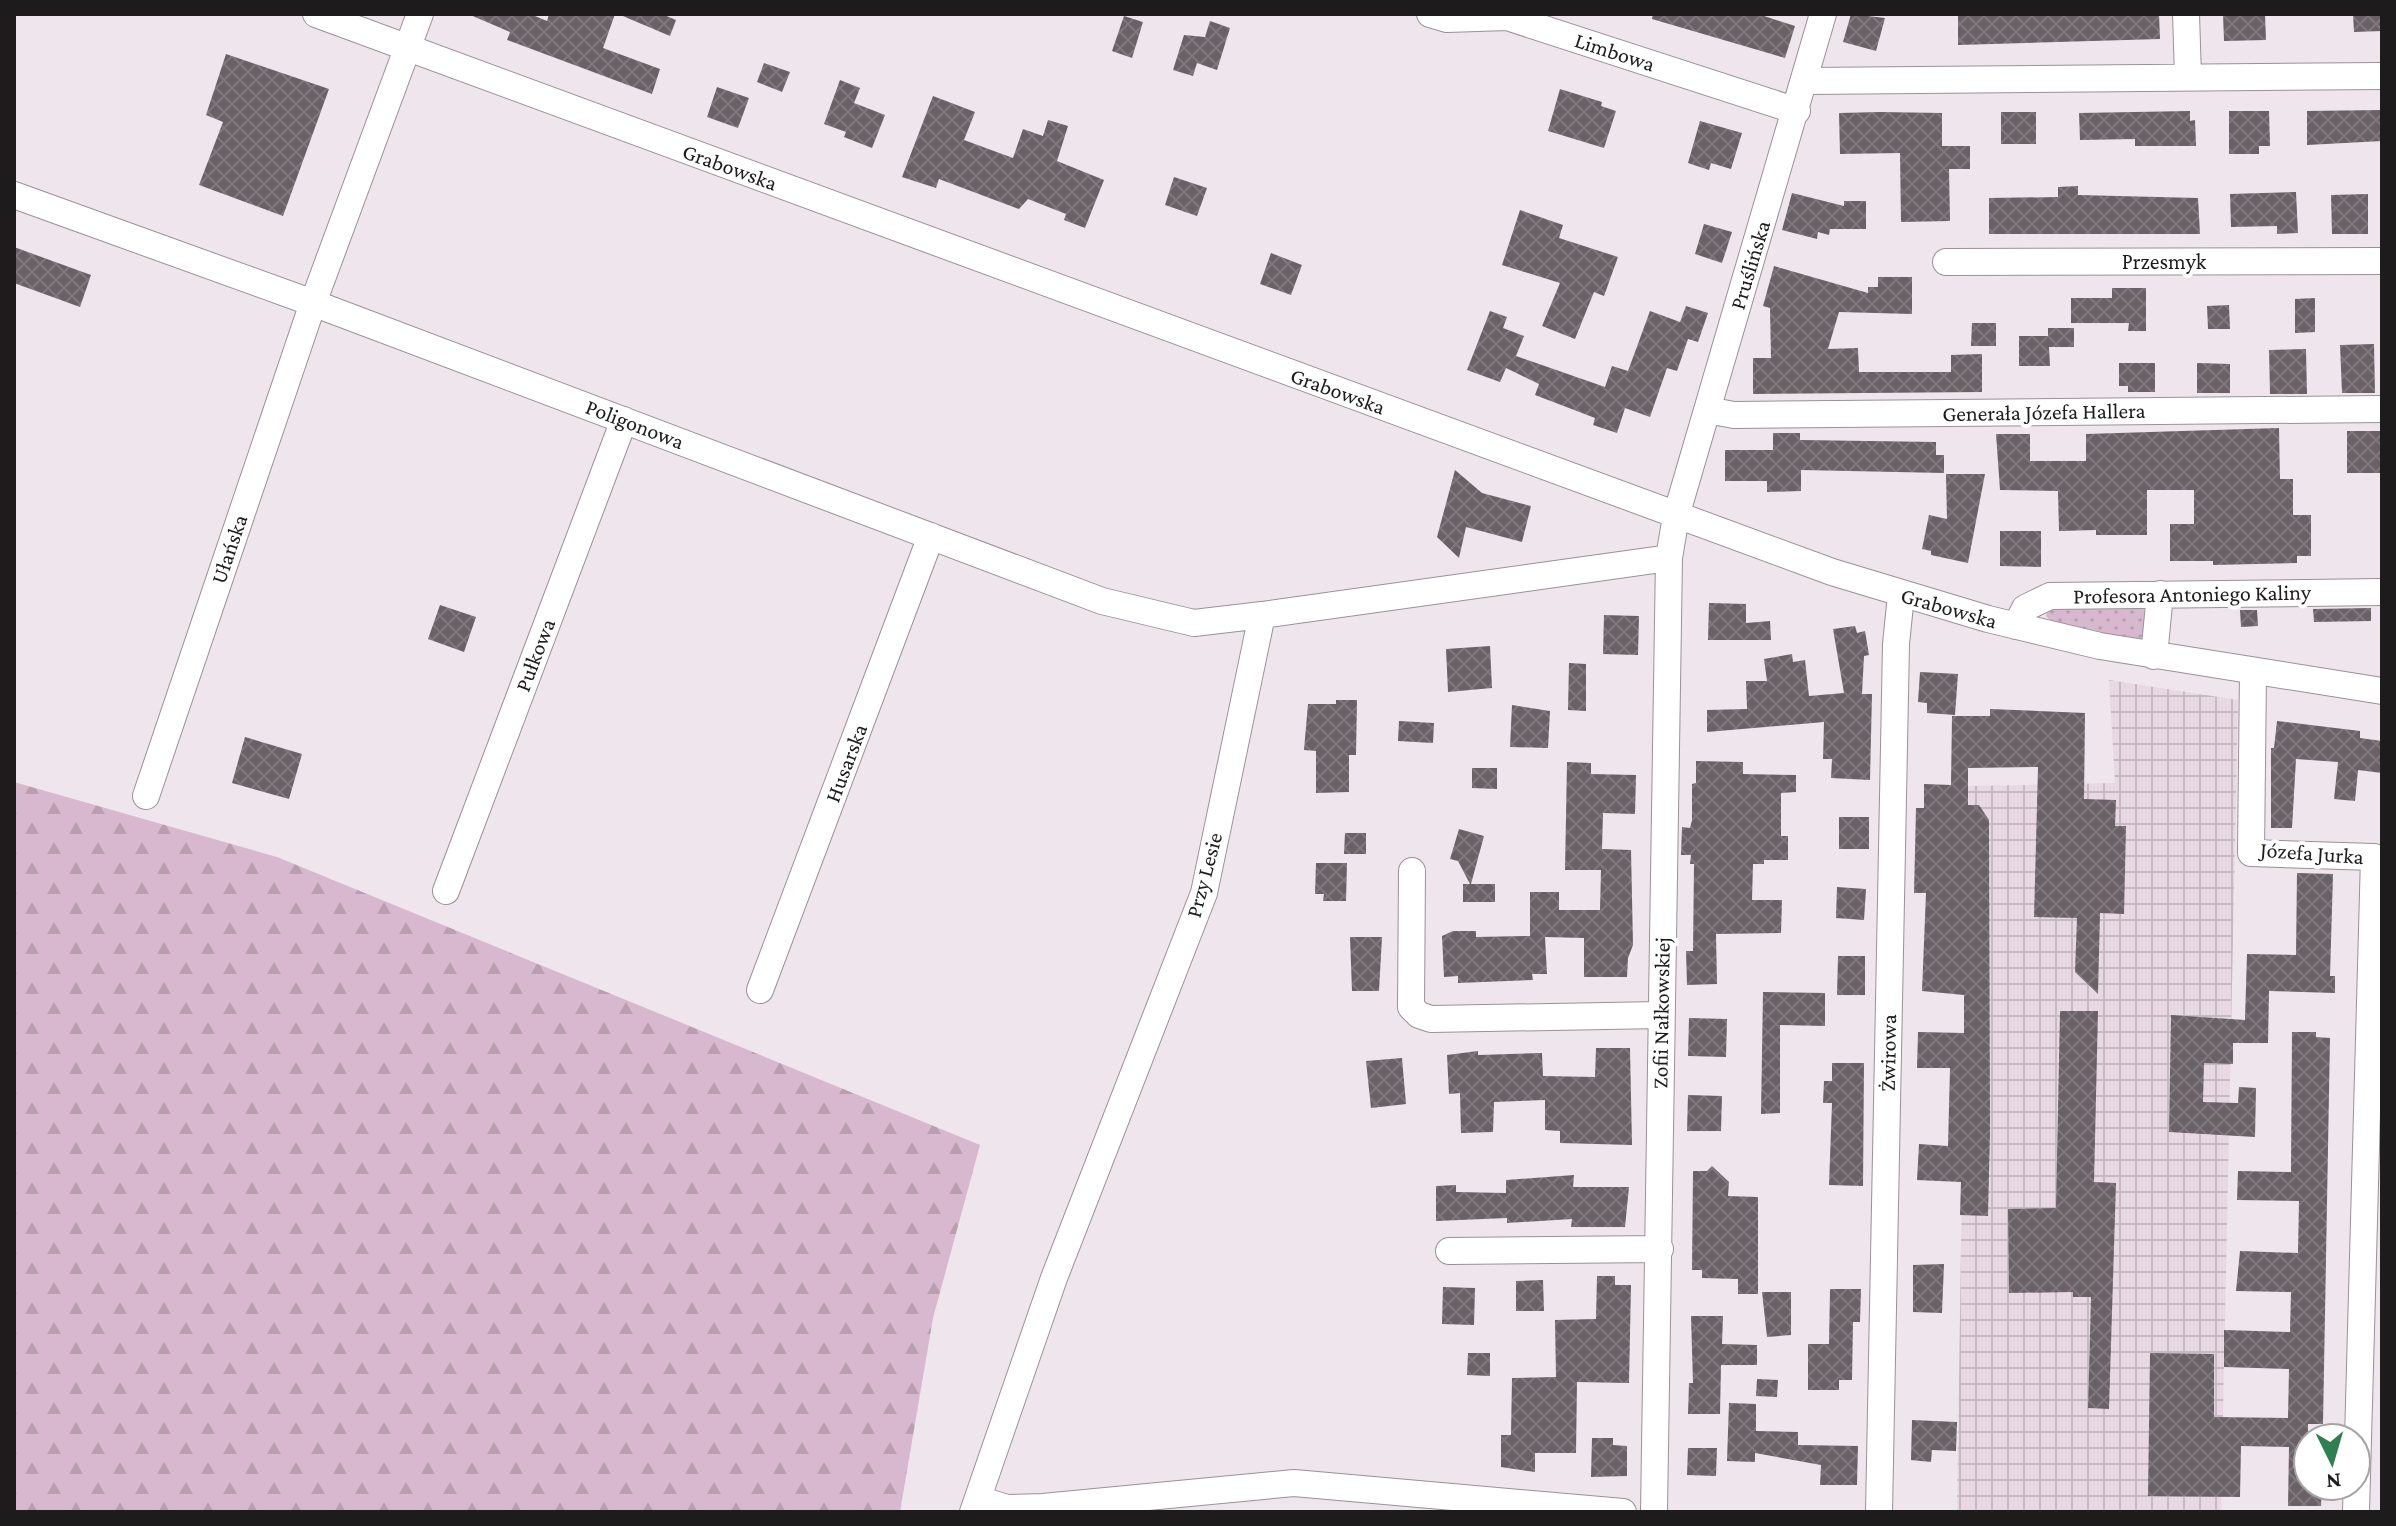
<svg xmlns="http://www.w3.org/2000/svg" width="2396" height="1526" font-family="'Crimson Pro',serif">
  <defs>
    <pattern id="industrial-grid" width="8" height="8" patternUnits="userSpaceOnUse" patternTransform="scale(2)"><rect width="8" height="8" fill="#e8d8e3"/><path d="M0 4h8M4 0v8" fill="none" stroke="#c7b9c2"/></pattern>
    <pattern id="grass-dots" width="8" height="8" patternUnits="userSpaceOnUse" patternTransform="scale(2)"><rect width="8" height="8" fill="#d8b8ce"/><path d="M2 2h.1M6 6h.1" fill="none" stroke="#b99eb0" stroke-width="1.8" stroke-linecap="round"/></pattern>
    <pattern id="forest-firs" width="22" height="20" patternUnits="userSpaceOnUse" patternTransform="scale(2)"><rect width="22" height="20" fill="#d8b8ce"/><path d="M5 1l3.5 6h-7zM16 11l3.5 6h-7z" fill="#b99eb0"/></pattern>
    <pattern id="building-cross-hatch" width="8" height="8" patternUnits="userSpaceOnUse" patternTransform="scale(2)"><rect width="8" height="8" fill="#6a6167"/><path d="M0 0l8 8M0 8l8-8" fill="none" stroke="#7e787c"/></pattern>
  </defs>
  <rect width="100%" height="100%" fill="#efe5ec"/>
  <!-- industrial -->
  <path fill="url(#industrial-grid)" d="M2109,680l129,20 -17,812h-264l11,-726 147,-3z"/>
  <!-- grass -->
  <path fill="url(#grass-dots)" d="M2049,607h95v29l-7,4 -84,-17 -7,-7z"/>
  <!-- forest -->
  <path fill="url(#forest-firs)" d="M14,782l263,75 703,288 -47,173 -33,194h-886z"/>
  <!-- building -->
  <path fill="url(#building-cross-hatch)" d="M468,14h62l17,7 2,-7h66l-12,34 57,21 -8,25 -145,-54 3,-8z
    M618,14h44l14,6 -6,16z
    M1653,14h105l37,12 -10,32 -133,-39z
    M1851,14l34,4 -9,33 -33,-9z
    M1958,14h201l1,25 -202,6z
    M2223,14h42l1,26 -42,1z
    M2353,14h29v17l-28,1z
    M1124,16l19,6 -11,36 -20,-7z
    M1210,21l20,7 -13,42 -20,-7 -4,13 -20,-6 11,-35 21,2z
    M226,54l103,35 -46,127 -84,-31 24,-63 -17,-7z
    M764,63l26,9 -8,20 -25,-10z
    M840,80l20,8 -6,15 31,12 -13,33 -28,-11 2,-5 -22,-8z
    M717,87l32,11 -11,30 -31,-11z
    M1560,89l42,13 -1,4 15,5 -12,37 -56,-17z
    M933,96l42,16 -11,28 49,18 10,-29 20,7 5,-16 20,6 -11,35 47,19 -19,48 -21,-8 2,-6 -38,-15 -9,10 -80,-30 -3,9 -34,-11z
    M2382,110v31l-75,4v-34z
    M2190,111v10l5,-1 1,26h-61v-7l-55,1 -1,-27z
    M2229,111h40l1,35h-11v8h-30z
    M1880,112l62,1v33h28v23h-21l1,52 -49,1 -1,-69 -60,1 -1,-41z
    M2001,112h35v32h-35z
    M1700,121l42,12 -11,36 -20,-6 -2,7 -21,-7z
    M1174,177l33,11 -10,28 -32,-11z
    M2078,186v9l120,3 2,36h-211v-36l69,-1v-10z
    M2296,192l2,41 -21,1v-8l-46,1 -1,-33z
    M1792,193l52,13v-5h22v28h-36l-1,6 -11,-3 -1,7 -35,-9z
    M2368,194v40h-36l-1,-39z
    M1520,210l43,15 -4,13 59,19 -14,39 -10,-4 -19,47 -33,-13 18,-43 -58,-18z
    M1704,224l28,8 -10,31 -27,-9z
    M14,247l77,28 -11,32 -66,-24z
    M1271,253l31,12 -11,30 -31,-11z
    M1774,266l94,27v-6h10v-10h34v37l-73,-2 -11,37 30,-1 1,24h92v-17l31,-1v38l-229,2v-36h18l-1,-50 -7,-2z
    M2112,288h34v43h-18l1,-8h-58v-25h41z
    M2315,298v34l-20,1v-34z
    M2229,305l1,24h-22l-1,-23z
    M1686,306l22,7 -10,29 -10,-3 -11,32 -10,-3 -17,49 -25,-9 -8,25 -24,-8 2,-7 -60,-23 4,-11 -33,-16 -6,14 -33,-12 23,-59 17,6 -4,11 21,8 -8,20 89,31 7,-21 16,5 22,-60 30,11z
    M1972,323h24v23h-25z
    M2048,328h26v19h-25l1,19h-31v-30h29z
    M2374,344l1,49h-33l-2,-48z
    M2306,349l1,45h-37l-1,-44z
    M2119,363h36v29h-27v-6h-9z
    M2197,363l33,1v29h-33z
    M2279,428l1,51h13v36h18v41h-14v7l-84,2v-4h-43v-37h24v-34h-47v45h-51v-5l-37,1 -1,-40 -58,-1 -4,-56h34v27h56v-27z
    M2347,431h33v42h-33z
    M1773,433h27v7l136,2v13h8v18l-143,-3v21l-34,1v-11h-42v-31h48z
    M1455,470l27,23 49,13 -9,36 -56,-15 -7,31 -22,-21z
    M1946,474h39l-17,89 -37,-8v-4l-9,-2 7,-34 18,4z
    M2000,531h41v36l-41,-1z
    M1709,603l37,1v19l24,-2 1,19h-63z
    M440,605l36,12 -12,35 -36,-13z
    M2371,608v13l-57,1 -1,-13z
    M2240,610h17l1,16 -17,1z
    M1604,615l35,1 -1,39 -35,-1z
    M1855,626l2,7 8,-2 4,24 -5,1 -2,38h10l-2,86 -39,-2 1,-19h-9l1,-37 -117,10v-22l40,-1 -1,-28h21l-3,-22 28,-5 1,8 12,-2 4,36 35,-3 -11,-64z
    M1490,646l2,42 -44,4 -2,-43z
    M1569,663l17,1v47l-18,-1z
    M1920,672l38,2 -3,41 -28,-2v-10l-9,-1z
    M1336,700h21l-1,55h-7v37l-33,1v-42l-12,-1 4,-46h28z
    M1512,705l38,6 -2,37 -38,-1z
    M1990,709l95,4 -1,86 32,1 -1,26h11l-2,88 -24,-1 -2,81 -23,-22 2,-54 -43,-1 4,-150 -70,1v37h11l10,15 1,312 -2,84 -28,-1 1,-33 -44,-2 2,-36 29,2 2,-78h-33l1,-36 46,1v-38l-42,-4 4,-98h-12l2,-85h8v-24l27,1 1,-69h38z
    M1399,721l35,2 -1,20 -35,-2z
    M2277,721l83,10v7l22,3v32l-24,-3 -3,31 -21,-2 4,-37 -42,-3 -4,69h-21v-80h3z
    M245,737l57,17 -13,45 -57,-16z
    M1696,761l47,1v12l53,1v17l-15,1v43h7v24h-24v4h-11l-1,36h30l-1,33 -65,1 1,50 -30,1 -1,-34h7l1,-87h-4l1,-9h-10l1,-28 8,1 2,-8v-36l4,-1z
    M1567,762l24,1v11l45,1 -1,39 -32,-1 -1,36 29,1 2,95 -5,13 -1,19h-43v-39l-39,-1 2,37h-15l1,6 -75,3v-7l-14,1 -2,-41 11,-5h23v6l54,-1v-44h29v18h41l1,-40h-36z
    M1472,768h25v21l-25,-1z
    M1839,817h30v32h-30z
    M1459,829l25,7 -13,48h24v18h-32v-18h7l-12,-23 -8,-2z
    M1345,833h21v21h-22z
    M1316,863h31l-1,38h-23l1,-7h-9z
    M2297,873l36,1 -3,102h5v17l-66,-2 -1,52h-35v21l-29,-1 -1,39 35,1 1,-16 17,1 -1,49 -86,-5 2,-117 74,5 2,-66 49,1z
    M1837,887l29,2 -2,31 -28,-2z
    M1350,937h32l-3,54h-27z
    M1838,956h27v39h-28z
    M1763,992l62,1v33l-45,-1v88l-19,1z
    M2060,1011h38l-4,171 22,1 -7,226 -21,-1 3,-111h-18v-5l-64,1 -1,-84 48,-1z
    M1689,1018l38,1 -1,38 -38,-1z
    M2292,1032h24v5l14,1 -7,386h-15v62h14l-1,20h-33l1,-59 -48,-1 -1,51 -92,-1 2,-143 64,1v63l74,1 1,-49 -65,-2v-37l66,2 1,-40 -55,-1 4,-40 58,2 1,-52 -62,-1 1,-29 53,1z
    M1596,1048h34l2,97 -72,-2v-12l-15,-1v-30l-51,2 -1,30 -32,1 -1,-40 -11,1 -2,-39 31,-4v4l64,-2 1,23 52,1z
    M1402,1058l4,46 -35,4 -5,-47z
    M1832,1063h32l-1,123 -34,-1 3,-82h-9l1,-22h8z
    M1688,1095l34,1 -1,35h-34z
    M1712,1166l17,16 -1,14 30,1v97h-20v-15l-36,-1v-8h-10l1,-99h14z
    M1574,1175l-1,12h56l-4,40h-54l1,-8 -65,4v-5l-71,3v-35l20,-1v7l50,1v-13z
    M1944,1264l-2,49 -29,-1v-47z
    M1597,1276h18v9h16l-2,98 -52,-1 -1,71h-41v19l-34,-5v-32h10l1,-57 44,-1 -1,-57 41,-1z
    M1543,1280l1,31h-28v-30z
    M1443,1287l32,1 -1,37 -32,-1z
    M1830,1289h31l-1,33h-7l-1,58h-13v10h-31v-46h21z
    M1762,1292h29v43l-24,2z
    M1691,1316h32l-1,28 35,1v20h-36l-1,49h-32l1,-31h4z
    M1468,1353h22v23l-23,-1z
    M1757,1379l21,1 -1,17 -21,-1z
    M1729,1403l27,1v27l42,1v13l60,1 -1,39h-37l1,-20 -66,-12v9l-28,-1z
    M1912,1420l45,2 -1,29 -24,-1 -1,12 -20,-2z
    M1592,1438h21v7l14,1v30l-36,1z
    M1688,1448h29l-1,28 -29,-1z"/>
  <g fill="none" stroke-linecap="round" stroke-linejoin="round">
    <defs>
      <path id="minor" d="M316,14l1516,558 156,47 112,27 282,45
        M1430,14l17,5 60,-2 290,94
        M2186,14l2,63
        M1806,81l576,-5
        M14,195l299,108 789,298 92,22 68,-8
        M1946,262l436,-1
        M1707,410l27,5 648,-6
        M2016,626l9,-18 25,-12 332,-4
        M2154,656l6,-62
        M2253,672l-2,181 123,4 -18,655
        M146,796l167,-493 107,-289
        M1412,871l-1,136 8,8 12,4 230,-4
        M446,891l178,-471
        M760,990l171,-454
        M1449,1251l211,-2
        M978,1499l29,9 36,-1 251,-24 329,29
        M973,1512l81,-234 150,-385 58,-278 407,-57
        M1654,1512l15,-954 7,-42 147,-502
        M1879,1512l17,-868 5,-49"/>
    </defs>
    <!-- minor casing -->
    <use href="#minor" stroke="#9a9197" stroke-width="28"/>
    <!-- minor -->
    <use href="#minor" stroke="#fff" stroke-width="26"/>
  </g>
  <g text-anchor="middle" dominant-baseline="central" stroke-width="8" stroke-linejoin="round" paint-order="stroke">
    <!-- street labels -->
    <g font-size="22" fill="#1e1b1d" stroke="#fff">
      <text transform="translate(1615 52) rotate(18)">Limbowa</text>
      <text transform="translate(730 167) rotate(20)">Grabowska</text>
      <text x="2164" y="261">Przesmyk</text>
      <text transform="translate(1750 265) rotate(-73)">Pruślińska</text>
      <text transform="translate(1338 391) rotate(20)">Grabowska</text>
      <text transform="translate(2044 412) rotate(-1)">Generała Józefa Hallera</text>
      <text transform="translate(635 424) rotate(21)">Poligonowa</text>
      <text transform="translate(229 549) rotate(-71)">Ułańska</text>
      <text transform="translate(2192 594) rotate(-1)">Profesora Antoniego Kaliny</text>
      <text transform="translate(1949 608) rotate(16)">Grabowska</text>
      <text transform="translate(535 655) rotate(-69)">Pułkowa</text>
      <text transform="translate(846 763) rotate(-69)">Husarska</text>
      <text transform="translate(2312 853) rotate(4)">Józefa Jurka</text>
      <text transform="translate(1204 875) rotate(-75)">Przy Lesie</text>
      <text transform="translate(1661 1013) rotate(-89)">Zofii Nałkowskiej</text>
      <text transform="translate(1888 1053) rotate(-89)">Żwirowa</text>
    </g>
  </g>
  <!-- border -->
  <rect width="2396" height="1526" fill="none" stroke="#1e1b1d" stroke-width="32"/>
  <!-- north arrow -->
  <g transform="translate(2332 1462) rotate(175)"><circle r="38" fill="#ffffff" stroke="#a5a4a5" stroke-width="2"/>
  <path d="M0-6L14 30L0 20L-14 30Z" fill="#2e8051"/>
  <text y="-12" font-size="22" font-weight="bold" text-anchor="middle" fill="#1e1b1d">N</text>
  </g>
</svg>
